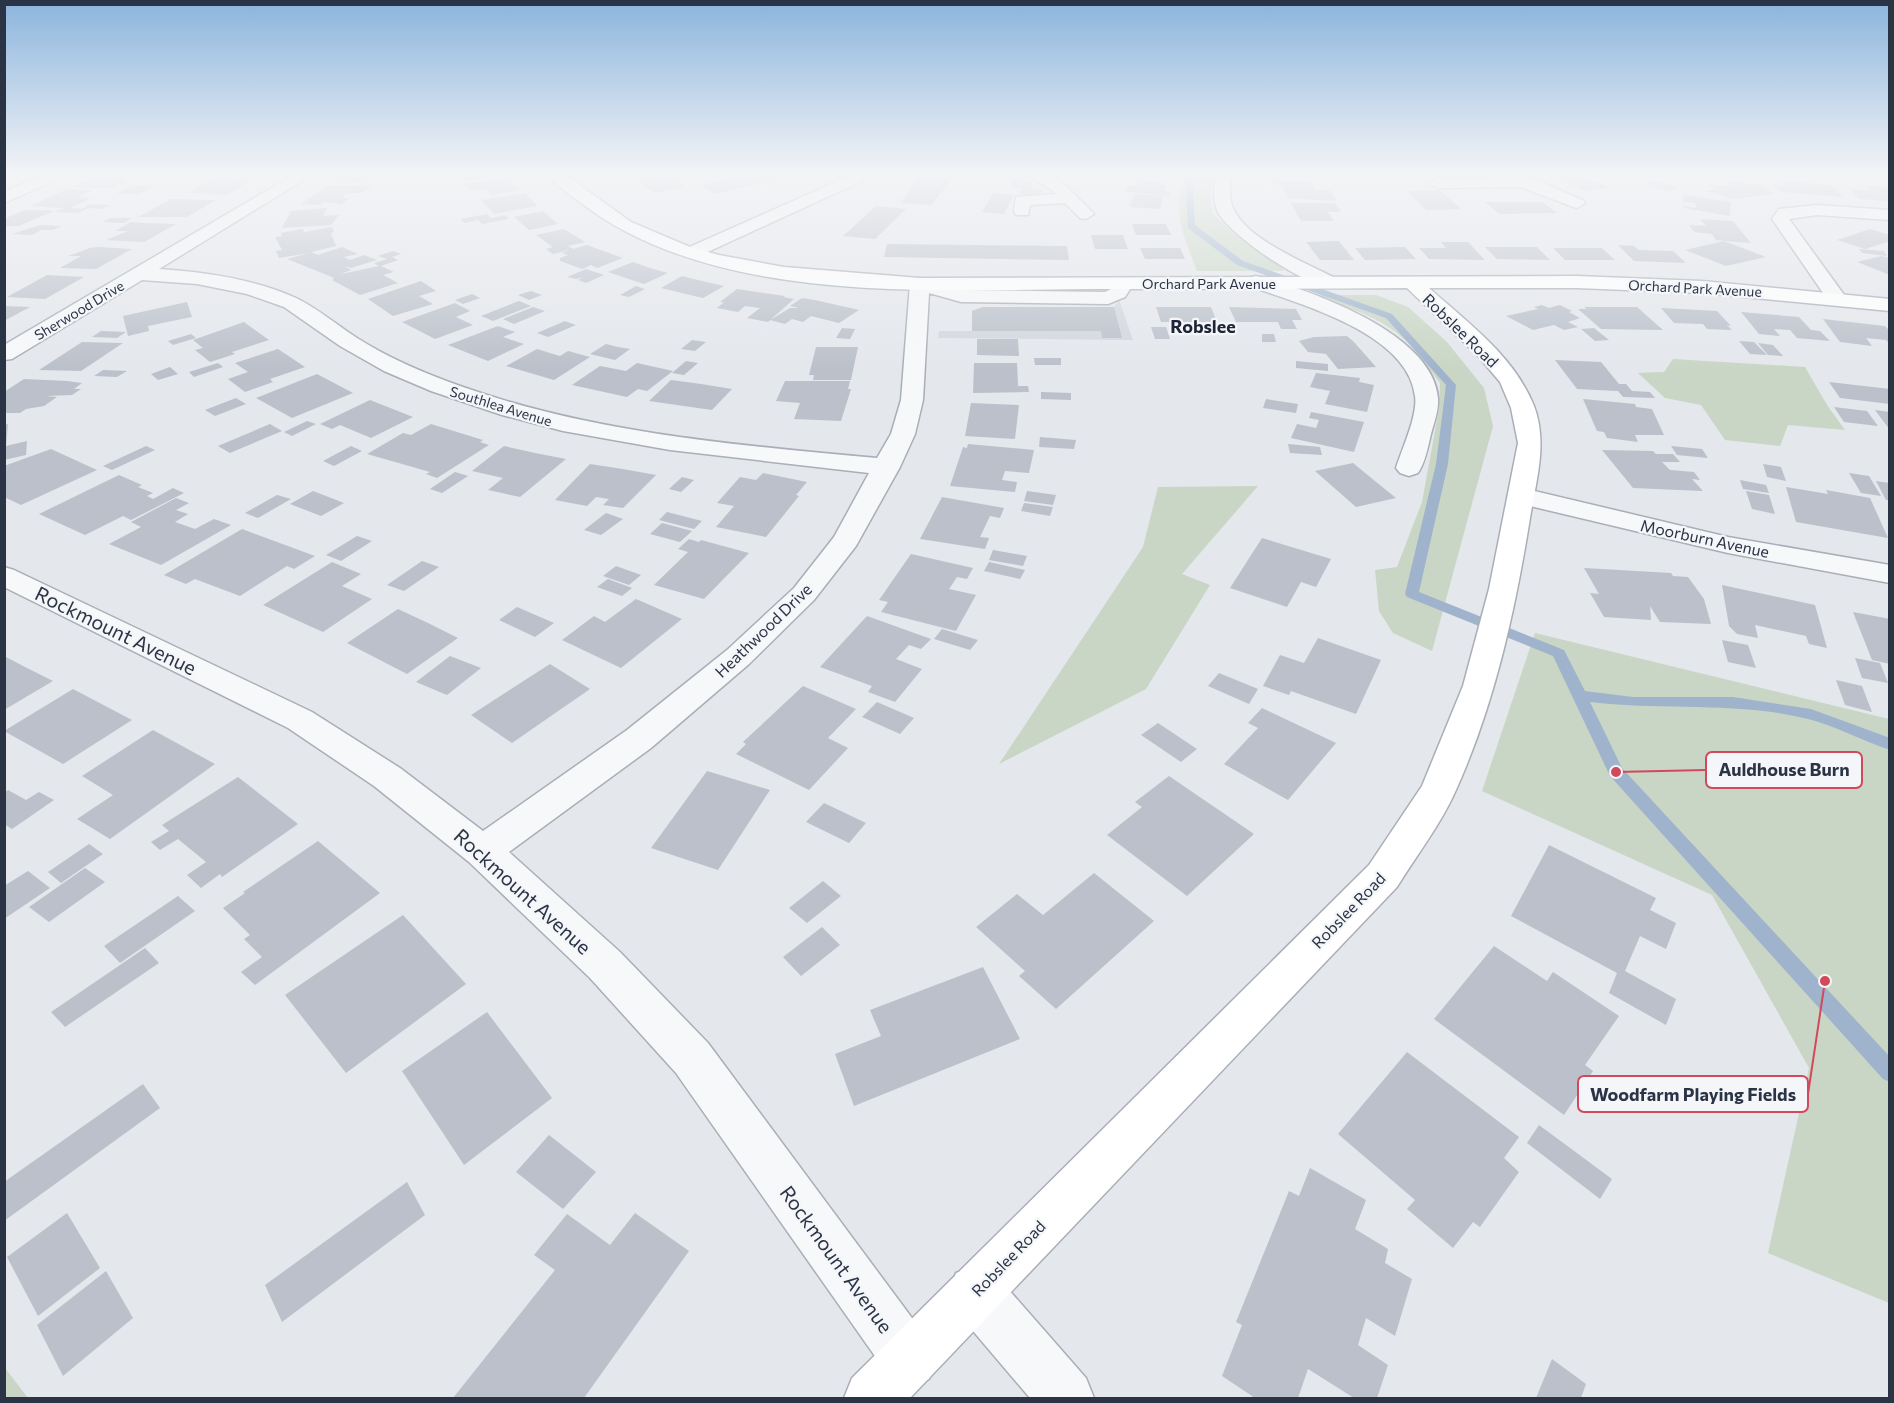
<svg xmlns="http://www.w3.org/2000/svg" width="1894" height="1403" font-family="Commissioner,sans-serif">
  <rect width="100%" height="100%" fill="#e4e7ec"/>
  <!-- built -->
  <path fill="#d2d6de" d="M1119,300l14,40 -195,-2 1,-7h33v-20l11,-4h131z"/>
  <!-- green -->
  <path fill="#c9d6c5" d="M1186,173h31l-8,20 4,21 18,17 53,39 -2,1h-85c-14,-38 -26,-58 -11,-98z
    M1307,295h69l32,12 39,35 37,46 9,38 -61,225 -39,-18 -14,-22 -4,-41 22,-3 25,-65 17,-93 1,-26c-14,-19 -29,-41 -50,-55 -24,-17 -55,-24 -83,-33z
    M1673,359l132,8 22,38 18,25 -57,-5 -8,21 -55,-6 -24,-35 -36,-7 -27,-25 26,-1z
    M1258,486l-76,88 28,11 -64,104 -147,75 144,-217 15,-60z
    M1535,633l354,86v584l-121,-50 41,-185 -97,-173 -230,-104z
    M4,1368h1l23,30h-23z"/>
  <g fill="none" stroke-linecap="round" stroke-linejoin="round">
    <!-- stream -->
    <path fill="#9fb4cc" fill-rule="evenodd" d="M1185,173h7l3,52 48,36 149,53 64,71 -8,79 -29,128 145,58 21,41 48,6h100l78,12 79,29v12c-28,-9 -54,-24 -82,-31 -71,-18 -145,-8 -218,-17l32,66 268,289v25l-7,-3 -273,-303 -57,-120 -146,-59 -2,-3 31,-130 10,-79 -60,-67 -149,-53 -49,-37z"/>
  </g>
  <!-- building -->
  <path fill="#bbc0ca" d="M102,173h27l-12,5 13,1 -19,9 -38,-1z
    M347,173h31l-13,9 -30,-1z
    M469,173h35v1l-42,7 -6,-5z
    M627,173h38l20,14 -31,6z
    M754,173h23l9,4 -71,17 -15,-9z
    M1555,173h17l37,14 -24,4 -42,-17z
    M1006,174l20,2 -3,6 10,1 -3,6 13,1 -3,6 -21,-2 3,-6 -13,-1 4,-7h-11z
    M921,176l31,2 -20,27 -32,-2z
    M214,178l39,1 -26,16 -38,-2z
    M507,178l12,12 -27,5 -7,-6 -14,2 -7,-7z
    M1138,180l28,3 -2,8h5v5l-45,-4 3,-7h10z
    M1272,181h38l6,9h13l8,11 -48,-3 -8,-13h-7z
    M1654,181l25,6 -10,4 -25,-6z
    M1739,181l9,3h7l16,5 -6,1 10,4 -42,5 -27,-8 11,-2 -10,-4 29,1 -10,-3z
    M1781,181l50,4 12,12 -63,-5 -7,-7 12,1z
    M134,185h23l-17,9h-24z
    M358,185h16l-12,8h-14l-7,5h9l-9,6 -17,-2 -4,3 -19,-1 26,-18z
    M1867,186l23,2v13l-31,-2 -10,-10 23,2z
    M67,189l26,1 -15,7 13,1 -21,10 12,1 9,-5 19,1 -8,4 -14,-1 -9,5 -24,-1 9,-4 -34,-2z
    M1440,190l21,19 -35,1 -19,-19z
    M525,193l13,13 -44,8 -13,-14z
    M993,193l21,2 -10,19 -22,-2z
    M1134,194l29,2 -3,13 -30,-2z
    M1684,195l47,7 -1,14 -47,-8 1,-2 11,2 1,-5 -14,-2z
    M171,199l45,1 -29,17h-49z
    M1485,202h57l15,11 -58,1z
    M1291,203h44l6,9h-13l6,9h-33z
    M876,206l30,3 -31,30 -32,-3z
    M327,208l-4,8 16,-1 -8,10 -49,3 9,-17z
    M24,210h28l-2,1h4l-35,15h-15v-7z
    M543,211l15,13 -29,6 -15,-13z
    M487,214l4,4 14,-3 4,4 -27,5 -4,-4 -14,3 -4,-4z
    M111,218h21l-8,5 -22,-1z
    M1700,219l33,2 18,22 -35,-3 -4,-6 -18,-2 -5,-7 17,1z
    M131,222l13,1 32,1 -32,18 -38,-2 22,-9h-13z
    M1132,224h34l5,11h-35z
    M40,225l22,1 -9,4h-12l-9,5 -20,-1z
    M332,227l2,5 -3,1 5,13 -25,6 7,3 24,-8 16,7 -14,3 6,3 14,-5 13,5 -26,8 -7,-2 7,4 -10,4 38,-8 -5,-3 13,-4 -9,-3 15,-5 8,3 -9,3 6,3 -17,6 13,6 -11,3 15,8 -38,12 -28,-15 2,-1 -2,-2 -45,-18 22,-6 -30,5 -3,-7 6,-1 -7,-13 7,-1 -1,-3 22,-4 1,3z
    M564,229l21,13 -17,4 5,3 14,-4 36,13 -26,10 -6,-3 -9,4 -22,-8v-3l8,-3 -6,-2 7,-3 -16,4 -7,-5 7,-2 -17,-12z
    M1870,229l20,6v6l-25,8 -28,-9z
    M1091,235h32l5,14h-33z
    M1339,241l15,19h-34l-14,-18z
    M1724,241l42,16 -40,9 -41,-16z
    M1441,242h27l17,18 -56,-1 -10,-11h27z
    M887,244l180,2 2,14 -185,-3z
    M1618,245l16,1 5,4 34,1 13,12 -52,-2z
    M1405,247l11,12 -51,1 -10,-12z
    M1485,247h52l13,13 -53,-1z
    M90,248l7,-1 35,2 -36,20 -36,-1 21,-12h-13z
    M1140,248h40l5,11h-40z
    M1553,248h49l13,12h-50z
    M1859,249l25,2 3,5 -25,-3z
    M1881,256l9,2v17l-33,-13z
    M633,262l17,6 18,5 -24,11 -36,-12z
    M586,269l18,6 -18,8 -8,-3 5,-3 -7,2 -9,-2z
    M47,275l37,2 -39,22 -38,-2z
    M682,276l20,5 22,5 -21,12 -42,-10z
    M421,281l15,10 -17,5 14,8 -40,12 -25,-17z
    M636,286l9,3 -16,8 -9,-2z
    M737,289l48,7 -2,1 11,2 -26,23 -21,-4 13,-10 -15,-2 -7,6 -21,-4 7,-6h-4z
    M531,291l11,4 -13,5 -11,-5z
    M472,294l8,4 -17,6 -8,-4z
    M802,298l13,2 44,10 -20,13 -28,-7 -8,6 -11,-3 -7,5 -15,-4 20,-12h9l-9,-2z
    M519,301l12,5 -38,15 -12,-5z
    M187,302l5,15 -44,9 1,5 -21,5 -5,-20z
    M455,303l15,8 -14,6 17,8 -38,14 -33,-17z
    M1542,305l7,3 11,-3 12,6 -3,1 11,6 -12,4 10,5 -14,3 -10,-5 -21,5 -27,-14 32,-7 -4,-2z
    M4,306l26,1 -26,14z
    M533,307l12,4 -31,13 -11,-5z
    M983,307h131l8,31h-20l-1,-7h-129v-20z
    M1156,307h55l6,15h-56z
    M1229,307l67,2 6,11h-10l5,9h-16l-3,-7h-42z
    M1584,307h53l26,23 -62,-1 -23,-20h9z
    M1661,308l56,3 14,15 -4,-1 5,5 -25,-1 -4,-5 -29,-1z
    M1741,312l58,5 12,13 9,1 10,10 -33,-3 -7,-8 -16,-1 6,7 -21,-2z
    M1823,319l62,7 5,5v13l-4,-4 -20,-2 6,8 -32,-4z
    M565,321l11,4 -28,12 -11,-4z
    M244,322l25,18 -37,12 3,2 -25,8 -15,-12 8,-2 -10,-8z
    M498,326l17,6 -12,5 21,7 -36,17 -40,-16z
    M1151,327h15l4,12h-15z
    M842,328l13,1 -5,10 -14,-1z
    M1594,328l15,12 -14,1 -14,-12z
    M101,331l25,1 -9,6 -25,-1z
    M191,334l5,4 -23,7 -5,-4z
    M1262,334h12l2,8h-14z
    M1347,336l7,6 22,25 -38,2 -12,-15 -18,-2 -9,-11 15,-4z
    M977,339h41l1,17 -42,-1z
    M692,340l14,2 -11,9 -14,-2z
    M1739,341l15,1 13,13 -17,-1z
    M82,342l41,1 -42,28 -42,-1z
    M1758,343l15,2 10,11 -15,-1z
    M606,344l12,3 12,2 -15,11 -25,-6z
    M816,347h42l-7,33h-38l1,-5h-5z
    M278,349l27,18 -35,12 3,3 -28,10 -17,-13 20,-7 -13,-9z
    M537,349l23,7 8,-5 22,6 -36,23 -48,-14z
    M1034,358h27v7h-26z
    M1555,360l46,2 18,22h7l6,7 18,1 5,6 -32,-1 -5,-6 -41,-2z
    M686,361l12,2 -14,12 -12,-2z
    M1296,361l32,3v7l-32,-3z
    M218,363l5,4 -29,10 -5,-5z
    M637,363l36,8 -26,20 -9,-2 -11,8 -55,-12 28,-19 26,5z
    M974,363h43l1,23h10l1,6 -56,1z
    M170,367l8,7 -20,6 -7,-6z
    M103,370l24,1 -10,6 -23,-1z
    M1316,373l44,5 -1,4 15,3 -7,27 -42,-8 5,-13 -20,-4z
    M317,374l36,19 -61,25 -36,-20z
    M24,379l43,2 15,2 -8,6h7l-9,6 -26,1 11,1 -13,9 -18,3 -6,4h-16v-21z
    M671,380l30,4 31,5 -20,21 -63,-9z
    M785,381h65l-2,8h3l-10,32 -47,-2 6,-16 -24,-2z
    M1829,382l61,7v15l-50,-6z
    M1041,392l30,1v7l-30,-1z
    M236,398l10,6 -31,12 -10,-6z
    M1266,399l32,5 -2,9 -33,-5z
    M1583,399l52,5 1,3 16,2 12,26h-29l3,7 -31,-4 -3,-6 -7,-1z
    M370,400l43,17 -42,21 -31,-13 -8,4 -12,-5z
    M971,403l48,2 -4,34 -50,-3z
    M1834,407l33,4 11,15 -34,-4z
    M1875,410l15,2v18z
    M1311,412l53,10 -10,30 -63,-14 6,-14 19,4 3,-8 -10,-2z
    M307,421l9,3 -24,12 -8,-4z
    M8,424l-2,22 21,-5 -1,14 -22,5v-35z
    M270,424l12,7 -52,22 -12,-7z
    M431,424l52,16 -3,2 9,3 -52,33 -11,-4 4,-2 -63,-18 36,-21 8,2z
    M1040,437l36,3 -2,9 -35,-2z
    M968,444l66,6 -5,23 -24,-2 -3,9 15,2 -2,10 -65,-6 13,-39 4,1z
    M1288,444l32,3 2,8 -32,-2z
    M146,446l9,4 -43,20 -9,-4z
    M351,446l11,5 -28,15 -11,-5z
    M504,446l31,7 31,6 -46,38 -32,-7 15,-12 -31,-7z
    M1671,446l31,3 6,9 -31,-3z
    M51,449l46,21 -76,35 -17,-8v-31z
    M1602,450l51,1 3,3h17l7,8h-18l8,8 24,2 6,8 -8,-1 11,12 -70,-3z
    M1353,463l22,18 21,17 -40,9 -41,-36z
    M590,464l33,5 33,6 -33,33 -20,-3 6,-6 -13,-2 -9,9 -32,-6z
    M1763,464l18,3 5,14 -19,-4z
    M455,472l13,4 -26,17 -12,-4z
    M763,473l44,9 -11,13 3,1 -33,41 -50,-10 18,-21 -17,-3 23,-26 16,3z
    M1849,473l20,3 12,20 -20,-3z
    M119,475l23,10 -4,2 15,6 -6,3 6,3 20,-11 11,5 -53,27 -8,-4 -38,19 -46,-21z
    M682,477l12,3 -13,12 -12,-3z
    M1740,480l26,5 3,8 -26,-4z
    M1876,481l14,2v17h-4z
    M1786,487l42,7 -2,-4 44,8 18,40 -92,-16z
    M313,491l31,12 -23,13 -31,-12z
    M1027,491l29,4 -3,10 -29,-4z
    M1746,491l23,4 6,19 -23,-5z
    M277,495l14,4 -33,19 -13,-5z
    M942,497l62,11 -4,10 -10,-2 -10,21 9,1 -4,11 -65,-10z
    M176,498l13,5 -13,7 12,4 -13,8 20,7 19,-10 17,6 -70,40 -52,-21 32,-17 -10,-5z
    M1024,503l29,4 -3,9 -29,-5z
    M667,512l35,9 -8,8 -35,-9z
    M606,513l17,6 -22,16 -17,-5z
    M662,523l30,8 -12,11 -30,-8z
    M242,529l73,27 -21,13 -7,-3 -47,30 -45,-17 -9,5 -22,-9z
    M357,536l15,5 -31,20 -15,-6z
    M1262,538l69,21 -15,28 -15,-5 -14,25 -57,-19z
    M689,539l10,3 2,-2 48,13 -45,46 -50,-14 34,-33 -10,-3z
    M993,550l34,6 -4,10 -34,-6z
    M911,554l62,14 -6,11 -10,-2 -8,12 27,6 -20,36 -75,-19 7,-10 -9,-2z
    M422,561l17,6 -35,24 -17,-6z
    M332,562l29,12 -19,12 30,13 -49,33 -60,-27z
    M989,562l36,8 -5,9 -36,-8z
    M616,566l25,9 -12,10 -26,-9z
    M1584,568l87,5 2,3 15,1 16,22 7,25 -51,-2 -10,-16 1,14 -47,-3 -14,-24 9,1z
    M608,579l24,9 -10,8 -25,-9z
    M1722,585l93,20 12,43 -18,-4 -3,-8 -51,-11 3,13 -21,-4 -8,-8z
    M636,599l46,20 -61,49 -59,-28 32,-24 11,6z
    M517,607l37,16 -19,14 -36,-17z
    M398,609l30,14 30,15 -51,36 -60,-31z
    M1853,612l37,7v45l-18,-4z
    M867,616l64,23 -10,10 -12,-4 -13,14 26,10 -27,33 -27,-10 4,-6 -52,-19z
    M942,629l36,11 -8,10 -36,-11z
    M1318,638l63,22 -25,54 -65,-23 -2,4 -26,-9 17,-31 24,8z
    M1722,640l26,5 8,23 -28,-6z
    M4,656l21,11 28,14 -49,29z
    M450,656l31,12 -34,27 -31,-13z
    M1855,658l25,5 8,20 -26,-5z
    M550,664l40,25 -78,54 -41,-28z
    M1219,673l39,16 -9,15 -41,-18z
    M1836,680l26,6 10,26 -27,-7z
    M803,686l53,23 -28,29 20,10 -39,42 -73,-36 10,-10 -3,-2z
    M73,689l59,31 -69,44 -59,-33z
    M877,702l37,16 -14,16 -38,-17z
    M1262,708l74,35 -48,57 -64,-36 34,-36 -10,-5z
    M1158,723l39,26 -16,13 -40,-27z
    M153,730l62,34 -105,75 -33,-20 36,-24 -31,-19z
    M707,771l63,19 -52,80 -67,-22z
    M1169,776l85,58 -67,62 -80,-61 35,-28 -7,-5z
    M238,777l60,47 -76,53 -2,-3 -19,14 -14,-13 19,-13 -28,-23 -18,11 -9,-8 18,-11 -7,-6z
    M8,790l18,10 13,-8 15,8 -42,29 -8,-5v-31z
    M824,803l42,20 -17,20 -43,-21z
    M318,841l62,52 -125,92 -14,-13 21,-15 -18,-18 6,-4 -27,-27 22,-15 -2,-1z
    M89,844l14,10 -42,29 -13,-11z
    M1549,845l107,53 -6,12 26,13 -10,26 -26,-13 -15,35 51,28 -10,26 -57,-32 8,-20 -106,-57z
    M85,868l20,14 -56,40 -20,-15z
    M28,871l22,17 -46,31v-33z
    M1094,873l60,48 -98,88 -37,-33 6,-5 -49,-44 41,-33 26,21z
    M823,881l18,15 -34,27 -18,-15z
    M178,896l17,15 -75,52 -16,-17z
    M403,915l63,69 -120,89 -61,-78z
    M822,927l18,18 -39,31 -18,-19z
    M1494,946l53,35 6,-9 66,44 -34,49 8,6 -29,44 -130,-96z
    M145,948l14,15 -94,64 -14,-15z
    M983,967l37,72 -166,67 -19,-52 46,-18 -11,-26z
    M487,1012l65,86 -88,67 -62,-94z
    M1407,1052l112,85 -15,21 15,14 -39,55 -7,-5 -20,26 -46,-39 8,-9 -77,-66z
    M143,1084l17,24 -156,113v-39z
    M1539,1125l73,54 -12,20 -73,-56z
    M549,1135l47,37 -33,37 -47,-37z
    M1310,1168l56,32 -11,29 33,20 -3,14 27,16 -17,57 -29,-18 -8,27 30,20 -11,33h-23l-46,-29 -10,29h-43l-33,-22 20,-51 -6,-3 53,-131 10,5z
    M407,1182l18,33 -143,107 -17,-37z
    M67,1213l33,55 -62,48 -31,-59z
    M635,1213l54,38 -105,147h-131l102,-128 -21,-15 33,-41 43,31z
    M106,1271l27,47 -70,58 -26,-51z
    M1552,1359l34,25 -5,14h-45z"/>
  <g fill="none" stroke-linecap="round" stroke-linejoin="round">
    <defs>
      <path id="street" d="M48,173h20l-3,3 -61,27v-11z
        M297,173h18l-156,96c46,3 95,10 137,29 21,10 41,27 61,40 33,21 69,36 106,49 134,47 275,58 414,71l14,-24 10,-34 9,-116 3,-4 7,-2 42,12 143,2 6,-3 6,-10h14l3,4 -9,14 -17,7 -147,-2 -32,-9 -6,107 -8,34 -15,33 -44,79 -42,54 -65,64 -98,84 -142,104 111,100 88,91 221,298 8,19 -8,19 -19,8 -19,-8 -215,-306 -86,-95 -121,-116 -95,-76 -86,-58 -284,-141v-20l10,3 298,142 88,56 83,63 144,-101 100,-80 67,-62 40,-51 35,-64 -199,-23 -107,-19 -61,-16 -71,-24 -47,-20 -44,-25 -56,-39 -37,-13 -50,-10 -55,-4 -130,79 -8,1v-15z
        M1027,173h19l12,5 36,36 -8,5 -6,-1 -15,-15 -35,2 -2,10h-12l-2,-4 2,-14 40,-3c-8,-9 -24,-14 -29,-21z
        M1216,173h16c-2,12 -4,26 2,37 14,30 72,53 101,68l3,4 -3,4c-24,6 -103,-50 -116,-72 -7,-12 -5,-28 -3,-41z
        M1501,173c27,0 56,17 82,27l2,3 -8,5 -6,-2 -51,-19 -82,1 -8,-5 8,-5 66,-1z
        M854,174l6,2 2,3 -2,3 -161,74h-12l-3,-4 3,-4z
        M1817,205l73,5v10l-73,-5 -28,4 58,80 -3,4h-14l-58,-84 7,-10z
        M1256,276c54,14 177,57 182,122 1,12 -4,25 -7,36 -3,13 -6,29 -13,39l-9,3 -9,-3 -4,-5c6,-19 22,-53 19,-72 -7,-63 -115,-92 -166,-110l-3,-4 3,-4z
        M1522,488l206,49 162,28v18l-162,-30 -215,-51 -4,-6 4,-6z
        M975,1266l19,7 92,105 8,20h-64l-74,-87 -7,-19 7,-19z"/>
      <path id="secondary" d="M547,173h16l68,49 59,25 29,8 65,12 136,11 657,-2 125,5 188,18v12l-188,-18 -125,-5h-148c39,35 85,68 105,118 14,37 2,75 -4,112 -15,93 -35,185 -74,272 -15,34 -40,66 -59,97l-487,511h-66l8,-20 517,-513 53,-79 41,-100 26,-97 29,-146 -7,-35 -11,-26 -21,-25 -72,-69c-106,1 -212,1 -318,1 -159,1 -377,16 -509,-87 -10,-8 -27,-18 -33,-29z"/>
    </defs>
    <!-- street casing -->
    <use href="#street" stroke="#a9aeb7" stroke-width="3"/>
    <!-- secondary casing -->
    <use href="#secondary" stroke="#a9aeb7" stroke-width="3"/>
    <!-- path -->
    <path stroke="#c2c5cb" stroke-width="2" stroke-dasharray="2 2" stroke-linecap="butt" d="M882,179l19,-6"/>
    <!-- street -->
    <use href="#street" fill="#f7f8fa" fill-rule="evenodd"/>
    <!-- secondary -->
    <use href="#secondary" fill="#fff" fill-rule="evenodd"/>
  </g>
  <!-- sky -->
  <linearGradient id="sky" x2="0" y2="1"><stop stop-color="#8bb4dd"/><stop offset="0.47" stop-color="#f3f4f6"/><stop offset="1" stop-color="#f3f4f6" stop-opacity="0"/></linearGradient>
  <rect width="1894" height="369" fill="url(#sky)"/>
  <g text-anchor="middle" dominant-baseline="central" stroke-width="4.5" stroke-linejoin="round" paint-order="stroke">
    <!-- far-street labels -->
    <g font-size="14" fill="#2b3445" stroke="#f4f6f9">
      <text x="1209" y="283">Orchard Park Avenue</text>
      <text transform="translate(1695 288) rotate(3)">Orchard Park Avenue</text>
      <text transform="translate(79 310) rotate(-31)">Sherwood Drive</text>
      <text transform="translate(501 406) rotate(17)">Southlea Avenue</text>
    </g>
    <!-- street labels -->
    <g font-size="16" fill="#2b3445" stroke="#f4f6f9">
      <text transform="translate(1461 330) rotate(44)">Robslee Road</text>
      <text transform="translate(1705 538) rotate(12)">Moorburn Avenue</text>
      <text transform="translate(763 630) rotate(-44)">Heathwood Drive</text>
      <text transform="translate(1348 910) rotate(-46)">Robslee Road</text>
      <text transform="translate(1008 1258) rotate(-46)">Robslee Road</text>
    </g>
    <!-- far-district labels -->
    <g font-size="18" font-weight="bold" fill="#1d2536" stroke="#f4f6f9">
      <text x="1203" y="326">Robslee</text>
    </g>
    <!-- near-street labels -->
    <g font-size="20" fill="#2b3445" stroke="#f4f6f9">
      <text transform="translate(116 630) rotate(26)">Rockmount Avenue</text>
      <text transform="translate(523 891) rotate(42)">Rockmount Avenue</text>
      <text transform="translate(837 1259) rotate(54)">Rockmount Avenue</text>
    </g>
  </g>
  <!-- callouts -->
  <path fill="none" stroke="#d1495b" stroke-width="2" d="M1616 772L1706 770M1825 981L1808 1094"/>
  <g fill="#d1495b" stroke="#f4f6f9" stroke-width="2">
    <circle cx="1616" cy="772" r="6"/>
    <circle cx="1825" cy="981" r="6"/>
  </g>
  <g fill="#f4f6f9" stroke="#d1495b" stroke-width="2">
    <rect x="1706" y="752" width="156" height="36" rx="6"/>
    <rect x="1578" y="1076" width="230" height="36" rx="6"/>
  </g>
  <g font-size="18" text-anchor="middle" font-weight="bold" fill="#2b3445">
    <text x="1784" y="776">Auldhouse Burn</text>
    <text x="1693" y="1101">Woodfarm Playing Fields</text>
  </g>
  <!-- border -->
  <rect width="1894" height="1403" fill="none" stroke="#2b3445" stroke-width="12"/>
</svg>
